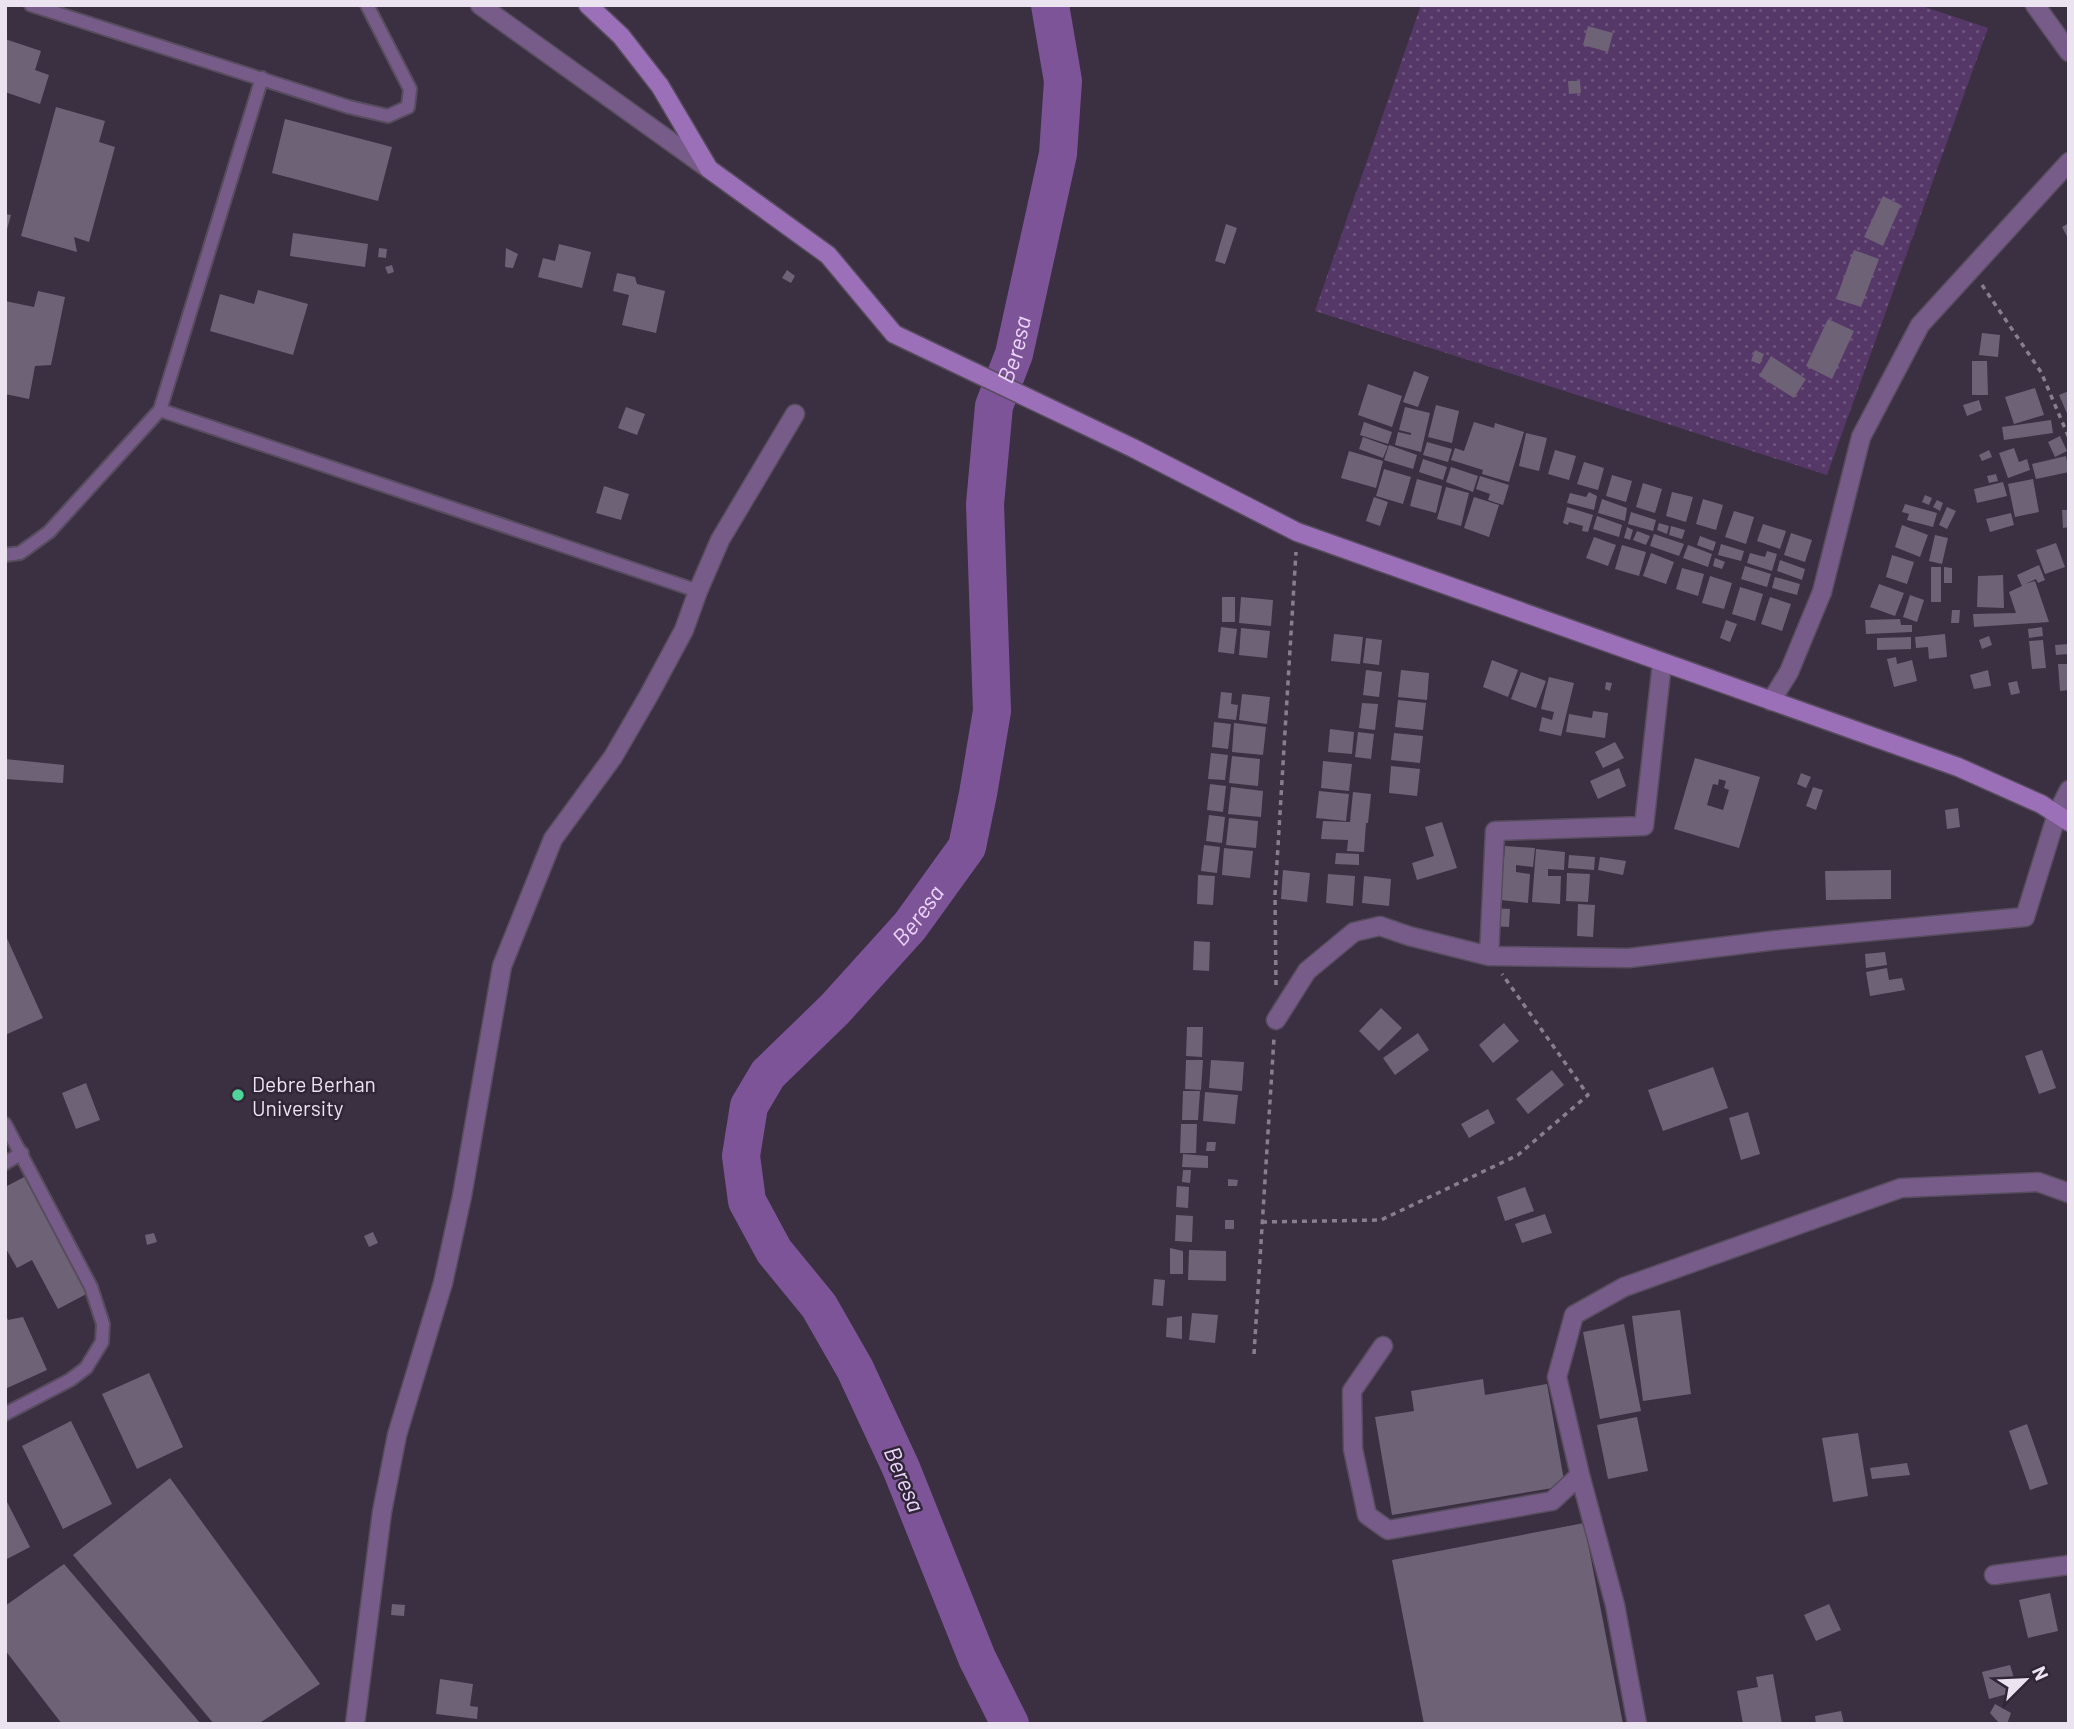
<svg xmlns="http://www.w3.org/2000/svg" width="2074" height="1729" font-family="Barlow,sans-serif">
  <defs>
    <pattern id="park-dots" width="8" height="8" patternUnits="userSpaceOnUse" patternTransform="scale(1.75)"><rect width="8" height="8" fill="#553867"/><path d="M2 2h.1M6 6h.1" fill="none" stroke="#6e557d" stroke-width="1.8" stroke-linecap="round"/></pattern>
  </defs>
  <rect width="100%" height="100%" fill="#3b3042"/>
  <!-- park -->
  <path fill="url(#park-dots)" d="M1421,5h498l69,23 -161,447 -512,-164z"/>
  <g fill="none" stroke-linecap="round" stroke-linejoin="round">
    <!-- river -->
    <path stroke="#7e5499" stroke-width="38" id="s1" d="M1010,1724l-33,-66 -76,-190 -46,-99 -36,-63 -45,-55 -27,-50 -6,-45 8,-50 19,-32 67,-65 75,-83 57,-79 11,-53 14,-83 -7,-207 9,-98 20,-52 44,-200 5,-73 -13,-76"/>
  </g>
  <!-- building -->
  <path fill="#6e6276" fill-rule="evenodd" d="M1588,26l25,7 -5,19 -25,-7z
    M5,39l36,12 -6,19 14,5 -9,29 -35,-12z
    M1568,81h12l1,12 -12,1z
    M56,107l49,14 -6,21 16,5 -26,95 -15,-5 3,15 -56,-16z
    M285,119l107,28 -14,54 -106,-28z
    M1883,196l18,9 -18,41 -19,-9z
    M5,214l6,1 -5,18h-1z
    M2069,223v17l-7,-13z
    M1226,224l11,4 -12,36 -10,-3z
    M293,233l75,11 -3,23 -75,-11z
    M559,244l32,8 -9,36 -44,-11 5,-19 12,3z
    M379,248l8,1 -1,9 -8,-1z
    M506,248l12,6 -5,14 -8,-1z
    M1854,250l25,9 -18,48 -25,-8z
    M392,265l2,7 -6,2 -3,-7z
    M787,270l8,6 -4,7 -9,-5z
    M617,273l18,4 2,7 28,7 -9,42 -34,-8 7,-30 -16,-4z
    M258,290l50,14 -15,51 -83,-24 10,-37 34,10z
    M38,291l27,6 -14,68 -16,1 -6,33 -24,-5v-93l29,6z
    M1828,319l26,12 -22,48 -26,-13z
    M1982,333l18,2 -2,22 -19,-2z
    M1755,350l9,4 -4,10 -9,-3z
    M1771,356l35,23 -12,19 -35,-22z
    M1972,361h15l1,34h-16z
    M1414,371l15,6 -11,30 -15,-5z
    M1368,384l34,12 -10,31 -34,-12z
    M2035,388l9,27 -30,9 -9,-27z
    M2069,391v27l-10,-23z
    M1979,400l3,10 -15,6 -4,-11z
    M1436,405l23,6 -7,32 -24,-6z
    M626,407l19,7 -8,21 -19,-7z
    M1405,407l25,6 -9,39 -26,-7 3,-13 13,3v-2l-12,-3z
    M2051,420l2,13 -49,7 -2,-13z
    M1364,422l28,10 -4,12 -28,-9z
    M1474,422l20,6 1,-5 29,9 -15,50 -27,-8 1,-4 -32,-10 4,-12 9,3z
    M1526,433l21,5 -8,33 -20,-5z
    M2060,436l7,15 -12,6 -7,-15z
    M1363,437l25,9 -5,12 -24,-9z
    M1427,442l25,7 -4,13 -25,-7z
    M1389,445l28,10 -4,14 -29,-9z
    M2014,448l5,14 8,-3 3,11 -22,8 -9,-25z
    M1555,450l21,6 -7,24 -21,-6z
    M1989,450l3,7 -10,4 -3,-6z
    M1349,451l34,10 -7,27 -35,-10z
    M2066,456l3,16 -33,7 -4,-15z
    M1423,459l24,8 -4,13 -24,-8z
    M1584,462l20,6 -6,22 -21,-6z
    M1451,467l27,9 -5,16 -27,-10z
    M1384,469l27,8 -8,27 -27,-8z
    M1996,474l2,7 -9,2 -2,-7z
    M1612,475l20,6 -6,21 -20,-6z
    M1480,476l29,9 -6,20 -15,-5 2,-6 -14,-5z
    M1417,479l25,7 -6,27 -26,-7z
    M2033,479l6,33 -24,5 -7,-33z
    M2003,482l4,14 -30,7 -3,-14z
    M1643,483l19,6 -7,24 -19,-6z
    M604,486l25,8 -8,26 -25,-7z
    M1446,487l23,6 -8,33 -24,-7z
    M1589,492l8,4 -3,14 -27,-7 3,-10 16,4z
    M1672,492l21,5 -7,25 -20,-6z
    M1925,495l7,3 -3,7 -7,-3z
    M1374,497l14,5 -8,24 -14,-5z
    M1474,497l25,8 -10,32 -25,-9z
    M1602,499l25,9 -2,13 -27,-8z
    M1703,499l20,6 -7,25 -20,-6z
    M1937,500l6,3 -3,8 -7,-4z
    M1905,504l32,9 -4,14 -26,-7 2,-6 -7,-2z
    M1567,507l26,8 -5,17 -6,-1 1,-5 -14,-4 -1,3 -5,-2z
    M1947,507l9,4 -9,18 -8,-4z
    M2062,510h7v17l-6,1z
    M1734,511l20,6 -8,27 -21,-7z
    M1631,512l25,8 -3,11 -25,-7z
    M2011,513l3,12 -24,7 -4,-13z
    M1597,516l25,9 -3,12 -26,-8z
    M1659,523l10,3 -2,8 -10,-4z
    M1763,524l23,7 -6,18 -23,-8z
    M1902,525l26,10 -8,22 -25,-10z
    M1671,526l14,4 -3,9 -13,-4z
    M1627,527l6,3 -3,10 -6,-2z
    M1637,531l13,5 -4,9 -13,-5z
    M1791,533l21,7 -7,22 -21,-7z
    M1654,534l30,10 -5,12 -29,-10z
    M1935,535l13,3 -6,26 -13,-3z
    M1700,536l16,6 -3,9 -16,-6z
    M1594,537l22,8 -8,21 -22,-8z
    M2056,543l9,24 -20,7 -9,-24z
    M1721,544l23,7 -3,10 -23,-6z
    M1622,545l24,7 -7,24 -24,-7z
    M1688,545l24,9 -4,13 -25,-9z
    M1767,551l10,3 -5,17 -25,-8 3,-10 15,4z
    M1651,553l23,9 -8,22 -23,-8z
    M1892,555l22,7 -7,22 -21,-7z
    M1715,558l10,4 -3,7 -9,-3z
    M1780,560l25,9 -3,11 -25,-9z
    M2039,565l6,15 -7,3 -2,-4 -11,5 10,-3 14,41 -75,5 -1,-13 43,-1 -7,-21 13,-6 -5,-11z
    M1745,566l26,8 -4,13 -26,-8z
    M1931,567h10v35h-10z
    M1944,567l8,1v15h-8z
    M1682,568l22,6 -6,22 -22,-7z
    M2003,575l1,33 -27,-1 1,-31z
    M1710,576l22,7 -8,26 -22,-6z
    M1775,577l25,7 -3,11 -25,-7z
    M1879,584l25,9 -9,23 -25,-9z
    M1740,587l23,7 -8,27 -23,-7z
    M1910,595l14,5 -7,22 -14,-5z
    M1222,597h13v25h-13z
    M1241,597l32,3 -2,26 -32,-3z
    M1770,597l21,7 -9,27 -21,-7z
    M1952,610h8l-1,13h-8z
    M1900,619l1,6h11v7l-46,2 -1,-14z
    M1726,620l11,4 -7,18 -10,-4z
    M1221,627l16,2 -3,25 -16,-2z
    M2042,627l1,9 -14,2 -1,-9z
    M1241,628l29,3 -3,27 -28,-3z
    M1334,634l29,3 -3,27 -29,-3z
    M1945,634l2,23 -18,2 -1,-12 -12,1 -1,-11z
    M1989,636l3,9 -10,4 -3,-9z
    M1911,637v12l-34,1v-12z
    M1366,638l16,2 -3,25 -16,-2z
    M2043,640l3,28 -14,1 -3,-28z
    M2069,644v10l-13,1 -1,-10z
    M1896,657l1,7 15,-4 5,21 -23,6 -7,-28z
    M1492,660l26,10 -10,27 -25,-10z
    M2058,664h11v26l-9,1z
    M1366,670l16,2 -3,25 -16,-2z
    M1401,670l28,3 -2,27 -29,-3z
    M1988,670l3,16 -17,3 -4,-14z
    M1521,672l25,9 -10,27 -25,-9z
    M1549,677l25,6 -13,53 -22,-5 3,-14 10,3 2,-8 -13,-3z
    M2017,681l3,12 -9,2 -3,-12z
    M1606,682l6,1 -2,8 -5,-2z
    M1221,692l11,1 -1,11 7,1 -2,15 -18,-2z
    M1242,694l28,3 -3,27 -28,-4z
    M1398,700l28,3 -3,27 -28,-3z
    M1362,703l16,1 -3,26 -16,-2z
    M1593,711l15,2 -3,25 -39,-6 3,-18 23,4z
    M1214,722l17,2 -3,25 -16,-2z
    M1234,723l32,4 -3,28 -31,-3z
    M1330,729l24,3 -2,22 -24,-2z
    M1358,732l16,2 -3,25 -16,-2z
    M1394,733l29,3 -3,27 -29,-3z
    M1615,742l9,16 -21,10 -8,-16z
    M1211,753l17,2 -3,25 -17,-1z
    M1232,756l28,3 -2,27 -29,-3z
    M1695,758l65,19 -21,71 -65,-19zM1719,779l7,2 -2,7 5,2 -6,20 -16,-5 6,-21 5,1z
    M5,759l59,6 -1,18 -58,-4z
    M1323,761l29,3 -3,27 -28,-3z
    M1391,766l29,3 -3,27 -28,-3z
    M1619,768l7,18 -28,13 -8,-18z
    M1801,773l10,4 -5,11 -9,-4z
    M1210,784l16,2 -3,26 -16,-2z
    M1231,787l32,4 -2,26 -33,-3z
    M1813,787l10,3 -7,20 -10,-4z
    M1319,791l30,3 -3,27 -30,-3z
    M1353,792l18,2 -3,29h-2l-2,29 -17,-1 1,-11 -27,-1 2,-18 27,1z
    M1958,808l2,19 -13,2 -2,-19z
    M1209,815l16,2 -3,26 -16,-2z
    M1229,818l29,3 -2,27 -30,-3z
    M1442,822l15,46 -40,12 -5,-17 22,-7 -9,-29z
    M1204,845l16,2 -3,26 -16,-2z
    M1505,846l30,2 -2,19 -17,-2v7l14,2 -2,29 -27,-3z
    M1224,848l29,3 -3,27 -28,-3z
    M1536,849l29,3 -1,18 -16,-1v7h13l-1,28 -28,-2z
    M1336,853l23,1v11l-24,-1z
    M1569,855l26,2 -1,13 -26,-2z
    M1600,857l26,4 -3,14 -25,-5z
    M1283,870l27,3 -3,29 -26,-3z
    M1891,870v29l-65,1 -1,-29z
    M1567,873l23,1 -2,28 -22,-1z
    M1328,874l27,2 -2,30 -27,-3z
    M1198,875l17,1 -2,29 -16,-1z
    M1364,876l27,3 -2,27 -27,-3z
    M1578,904l17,1 -2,32 -16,-1z
    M1493,908l17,1 -1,18 -17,-1z
    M5,934l38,84 -38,17z
    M1194,941l16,1 -1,29 -16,-1z
    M1885,952l2,13 -21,3 -1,-14z
    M1887,968l2,12 13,-2 3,12 -35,6 -4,-24z
    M1381,1008l21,20 -23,23 -20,-20z
    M1504,1023l15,18 -26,22 -14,-18z
    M1187,1027h16l-1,30 -16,-1z
    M1418,1033l11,17 -34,25 -12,-17z
    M2042,1050l14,38 -17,6 -14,-38z
    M1186,1060h17l-2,30 -16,-1z
    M1211,1060l33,2 -2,29 -33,-3z
    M1713,1067l15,41 -65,23 -15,-41z
    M1552,1070l12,15 -36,29 -12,-15z
    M86,1083l14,37 -24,9 -14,-36z
    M1183,1091h17l-2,29h-16z
    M1205,1092l33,3 -3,29 -32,-3z
    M1488,1109l7,14 -26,15 -8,-14z
    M1748,1112l12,42 -19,6 -12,-42z
    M1181,1124h16l-1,29h-16z
    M1207,1142h9l-1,9h-9z
    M1183,1154l25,2v12l-26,-1z
    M1183,1170h8l-1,13 -8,-1z
    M30,1174l62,117 -34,18 -26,-49 -15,8 -12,-21v-60z
    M1228,1179l10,1 -1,6h-9z
    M1177,1186l12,1 -1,21 -12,-1z
    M1525,1187l9,24 -29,10 -8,-24z
    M1545,1214l7,19 -30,10 -7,-19z
    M1176,1215l17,1 -1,26 -17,-1z
    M1225,1220h9v9h-9z
    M373,1232l5,11 -9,4 -5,-11z
    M154,1233l3,9 -10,3 -2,-10z
    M1170,1248l13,3v23h-13z
    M1189,1250l37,1v30l-38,-1z
    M1154,1279l11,1 -2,26 -11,-1z
    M1680,1310l11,84 -48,7 -11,-85z
    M5,1313l3,7 15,-3 24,53 -42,19z
    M1192,1313l26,2 -3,28 -26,-3z
    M1182,1316v23l-16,-2 1,-19z
    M1624,1324l17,87 -41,8 -17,-87z
    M149,1373l34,74 -46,22 -35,-75z
    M1483,1379l2,16 62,-11 18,102 -173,29 -17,-98 39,-6 -3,-20z
    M1637,1417l11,54 -40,8 -11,-54z
    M71,1421l41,83 -49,25 -41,-83z
    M2027,1424l21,60 -18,6 -21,-59z
    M1858,1433l10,63 -35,6 -11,-64z
    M1907,1463l3,12 -38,4 -2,-11z
    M170,1478l150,206 -62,40h-44l-141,-169z
    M5,1498l25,49 -25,13z
    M1584,1523l39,201h-199l-32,-164z
    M64,1564l137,160h-139l-57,-74v-44z
    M2050,1593l8,38 -30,7 -9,-38z
    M392,1604l13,1 -1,11 -13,-1z
    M1829,1604l12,26 -25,11 -12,-26z
    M2010,1665l8,26 -29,8 -7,-27z
    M1773,1674l9,50h-39l-6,-33 21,-4 -2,-10z
    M440,1679l33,5 -3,22 8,1 -1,12 -41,-5z
    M1995,1704l16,9 -4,11h-7l-10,-11z
    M1841,1711l3,13h-28l-1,-8z"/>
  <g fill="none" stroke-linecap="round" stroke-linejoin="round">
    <defs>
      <path id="service" d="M31,5l318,102 39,9 20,-9 2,-18 -43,-84
        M262,78l-102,332 538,181
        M5,555l15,-2 29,-21 111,-122
        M5,1124l86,163 12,37 -1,18 -16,26 -16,12 -65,34
        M5,1163l17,-10"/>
      <path id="minor" d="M480,5l229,164
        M2035,5l34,47
        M1771,701l18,-29 33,-80 39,-155 59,-112 149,-163
        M1489,956l6,-125 149,-5 18,-163
        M1276,1020l31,-49 47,-39 26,-6 29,10 80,20 140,2 148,-18 248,-23 32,-103 12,-24
        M1383,1346l-31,45 1,58 14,66 21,15 164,-29 28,-26
        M1994,1575l75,-10
        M355,1724l27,-212 15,-77 46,-152 19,-87 40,-230 51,-127 60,-82 36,-62 35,-65 14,-39 22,-51 75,-126
        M1637,1724l-22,-119 -35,-130 -23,-98 17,-62 50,-28 277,-99 137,-6 31,11"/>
      <path id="secondary" d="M588,5l33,31 39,50 49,83 119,86 66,79 239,114 164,84 661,235 83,37 28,18"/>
    </defs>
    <!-- service casing -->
    <use href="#service" stroke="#574d5e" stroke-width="16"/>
    <!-- minor casing -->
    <use href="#minor" stroke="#574d5e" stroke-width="21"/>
    <!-- secondary casing -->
    <use href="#secondary" stroke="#574d5e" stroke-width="21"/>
    <!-- path -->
    <path stroke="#887e8e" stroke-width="3.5" stroke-dasharray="5 5" stroke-linecap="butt" d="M1982,285l59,87 28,66
      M1276,985l-1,-90 21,-343
      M1262,1222l119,-2 137,-65 70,-60 -86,-121
      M1254,1354l20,-316"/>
    <!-- service -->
    <use href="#service" stroke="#775c8a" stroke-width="12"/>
    <!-- minor -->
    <use href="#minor" stroke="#775c8a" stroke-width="18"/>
    <!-- secondary -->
    <use href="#secondary" stroke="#9c70b9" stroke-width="18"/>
  </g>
  <!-- markers -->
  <circle fill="#4fd399" stroke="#302637" stroke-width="2.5" cx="238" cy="1095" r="7"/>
  <g text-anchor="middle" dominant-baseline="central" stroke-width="5" stroke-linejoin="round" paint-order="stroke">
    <!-- poi labels -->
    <g font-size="21" fill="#ebe4f0" stroke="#302637" text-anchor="start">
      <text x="252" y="1083">Debre Berhan<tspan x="252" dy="24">University</tspan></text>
    </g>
    <!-- water labels -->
    <g font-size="23" font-style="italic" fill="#edd7fe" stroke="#302637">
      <text stroke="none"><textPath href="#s1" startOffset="1528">Beresa</textPath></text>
      <text stroke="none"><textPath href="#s1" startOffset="940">Beresa</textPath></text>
      <text transform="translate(905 1479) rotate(67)">Beresa</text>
    </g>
  </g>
  <!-- border -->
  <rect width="2074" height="1729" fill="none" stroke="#ebe4f0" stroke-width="14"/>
  <!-- north arrow -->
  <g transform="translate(2025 1680) rotate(66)" stroke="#302637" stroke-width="5" paint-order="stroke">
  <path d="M0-5L12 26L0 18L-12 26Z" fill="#ebe4f0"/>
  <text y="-10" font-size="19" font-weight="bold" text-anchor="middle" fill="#ebe4f0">N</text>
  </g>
</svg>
